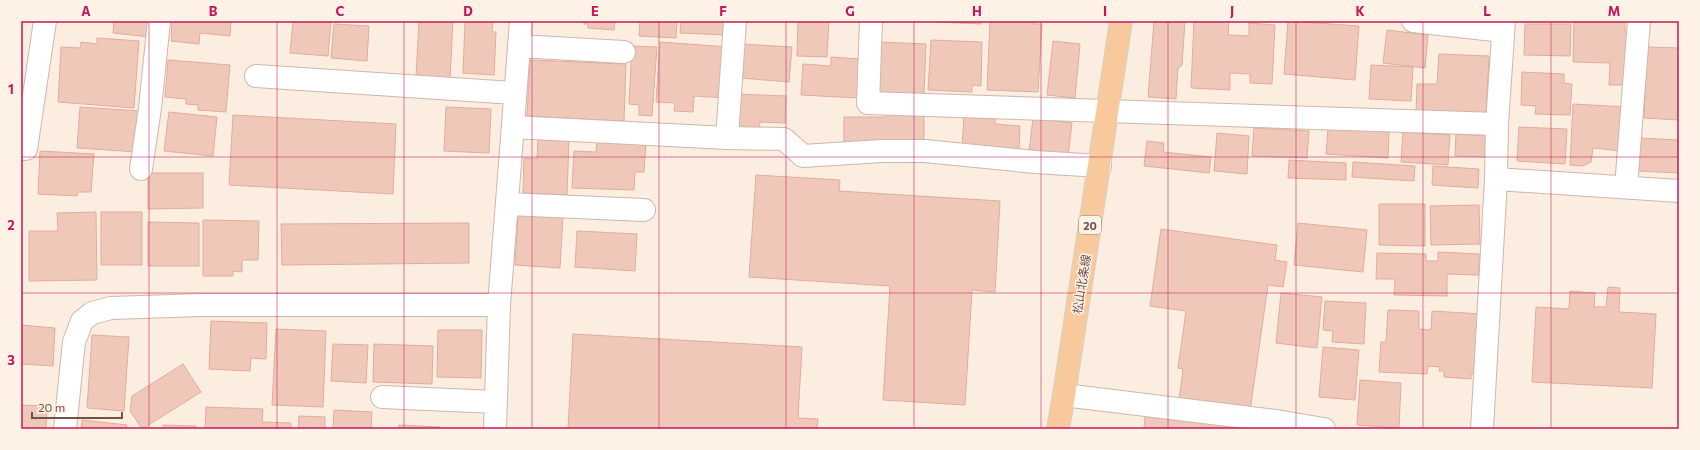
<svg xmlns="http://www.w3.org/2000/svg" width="1700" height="450" font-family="Commissioner,'Noto Sans JP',sans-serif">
  <rect width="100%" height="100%" fill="#fbeee1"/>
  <!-- building -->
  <path fill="#f0c8ba" stroke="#e2ac9b" d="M114,21h38l-2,16 -37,-4z
    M172,21h59l-1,15 -30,-3 -1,11 -28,-3z
    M293,21h38l-3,35 -38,-3z
    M419,21h34l-3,57 -34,-2z
    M465,21h28l-1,11h4l-2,43 -31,-2z
    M584,21h31l-1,9 -26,-2v-4h-4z
    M640,21h37l-1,17 -37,-2z
    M681,21h45v14l-46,-2z
    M798,21h31l-2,36 -30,-1z
    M937,21h44v3l-44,-2z
    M990,21h43v3h9l-4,68 -51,-2z
    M1154,21h31l-3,44 -4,3 -2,31 -28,-2z
    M1194,21h35l-1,14 21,1v-13l26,2 -3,59 -22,-1v-9l-20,-1v17l-39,-2z
    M1288,21l71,5 -4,54 -71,-6z
    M1574,21h51v10h4l-1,54h-19l1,-22 -37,-1z
    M334,24l35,2 -2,35 -36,-3z
    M1525,24h46l-1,32 -46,-1z
    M1387,30l41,5 -3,33 -42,-5z
    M97,38l42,3 -5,67 -76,-6 3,-55 19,1 1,-6 16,2z
    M931,40l51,2 -1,44 -9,-1v7l-44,-2z
    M1053,41l27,3 -5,54 -28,-3z
    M660,42l69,5 -3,51 -32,-2 -1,16 -19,-1 1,-8 -19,-1z
    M880,42l46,2 -2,50 -46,-1z
    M742,44l50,3 -3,35 -49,-4z
    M632,46l25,1 -5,69 -13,-1v-10l-10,-1z
    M1647,47l32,1v72l-35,-2z
    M1439,54l50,2 -3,60 -70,-3 1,-29h20z
    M831,57l30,2 -2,39 -58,-3 2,-31 28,2z
    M168,60l62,5 -4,47 -28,-2v-5l-12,-1v-5l-21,-2z
    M530,60l96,4 -2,57 -97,-5z
    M1371,65l42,2 -2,34 -42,-2z
    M1522,72l42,2v9l8,1 -2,31 -35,-1 1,-8 -15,-1z
    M735,94l51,2 -1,27 -25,-1 -1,11 -25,-2z
    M1573,104l54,3 -6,44 -28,-3 -2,14 -8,4 -13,-1z
    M80,107l61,4 -3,41 -61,-4z
    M446,107l45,2 -2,44 -45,-2z
    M924,109v34l-80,1v-27h42l-1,-7z
    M169,112l48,5 -4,39 -49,-5z
    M233,115l163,9 -3,70 -164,-9z
    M964,117l31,2v5l25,2 -1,24 -57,-4z
    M1033,118l39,5 -4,34 -39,-5z
    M1519,127l48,2 -2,35 -48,-3z
    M1254,128l55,3 -2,27 -55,-2z
    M1328,128l61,3 -1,27 -62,-4z
    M1403,132l47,3 -2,30 -47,-3z
    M1217,133l32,3 -2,38 -33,-3z
    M1456,134l31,2 -1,21 -31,-1z
    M538,137l31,1 -2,57 -44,-2 1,-35 13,1z
    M597,138l49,2 -2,32h-9l-1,18 -62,-2 2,-37 22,1z
    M1640,138l39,2v33l-41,-2z
    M1147,141l17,2 -1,9 48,5 -2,16 -65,-7z
    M40,151l54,3 -3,38h-13l-1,4 -39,-2z
    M1289,160l57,3v17l-58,-2z
    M1353,162l62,4 -1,15 -62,-4z
    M1433,166l46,3 -1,19 -46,-3z
    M148,173h55v35l-55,1z
    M756,175l84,5 -1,11 161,10 -5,91 -23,-2 -7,115 -82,-5 7,-114 -141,-9z
    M1379,204h46v42l-46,-1z
    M1479,205l1,39 -49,1 -1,-39z
    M96,212l1,68 -68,1v-50h29l-1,-18z
    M101,212h41v53h-41z
    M518,213l45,3 -3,52 -45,-3z
    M203,220l56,1 -1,39h-16v12l-9,-1v5h-30z
    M148,222l51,1v43h-51z
    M469,223v40l-187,2 -1,-41z
    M1298,223l69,7 -4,42 -69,-7z
    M1161,229l116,16 -2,15 12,2 -4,25 -15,-2 -18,126 -71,-10 4,-32 -5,-1 8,-57 -36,-5z
    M577,231l60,3 -2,37 -60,-4z
    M1438,252l41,2v21l-32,-1v22l-53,-1 1,-16h-19l1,-26 49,1v7h12z
    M1608,287l12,1 -1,24 37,2 -4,74 -120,-6 4,-75 33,2 1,-18 25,2 -1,14h12z
    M1281,293l41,4 -5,51 -41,-5z
    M1325,301l41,2 -2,41 -32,-2 1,-11 -10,-1z
    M1388,310l31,1v18l12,1 1,-19 50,3 -3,60h-8v5l-27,-2v-6h-5l1,-4 -12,-1 -1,8 -48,-2 2,-30h5z
    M211,321l56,2 -1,36 -15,-1 -1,13 -41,-2z
    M21,325l34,3 -2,38 -32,-2z
    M276,329l50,2 -3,76 -51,-2z
    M438,330h44l-1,48 -44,-1z
    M573,334l229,13 -4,71 20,1 -1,10h-249z
    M92,335l37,2 -5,74 -37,-3z
    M333,344l35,1 -2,38 -35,-2z
    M374,344l59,2 -1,38 -59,-2z
    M1323,347l36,3 -4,50 -36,-3z
    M183,364l18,28 -59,37 -12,-18 2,-15z
    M1360,380l41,3 -2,45 -42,-3z
    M21,405l26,1 -1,23h-25z
    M206,407l57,2 -1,13 29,1v6h-86z
    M334,410l38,2 -1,17h-38z
    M299,416l26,1v12h-27z
    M1145,416l123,13h-124z
    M82,420l45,5 -1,4h-45z
    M163,425l33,1v3h-33z
    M399,425l41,2v2h-41z"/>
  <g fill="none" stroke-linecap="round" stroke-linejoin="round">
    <defs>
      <path id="minor" d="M735,21l-8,117 57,1 19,17 79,-5h43l110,11 65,4
        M871,21l-3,82 629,21 7,-103
        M1413,21l90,10
        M519,46l105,6
        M256,76l259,17
        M513,127l214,11
        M21,149h5l19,-128
        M141,169l9,-61 9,-87
        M1496,179l183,12
        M1626,187l13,-166
        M507,204l137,6
        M1064,395l212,26 -1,8
        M382,397l114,5
        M1276,421l48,8
        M65,429l9,-87 8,-21 10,-8 19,-5 91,-3h297
        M495,429l4,-124 22,-284
        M1482,429l14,-250 1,-55"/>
      <path id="major" d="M1058,429l6,-34 57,-374"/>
    </defs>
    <!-- minor casing -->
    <use href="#minor" stroke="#ceb6ac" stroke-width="24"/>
    <!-- major casing -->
    <use href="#major" stroke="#d7cfcc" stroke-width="24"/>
    <!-- minor -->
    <use href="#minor" stroke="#fff" stroke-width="22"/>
    <!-- major -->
    <use href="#major" stroke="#f8c99c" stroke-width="22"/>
  </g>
  <!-- grid -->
  <path fill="none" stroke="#c2185b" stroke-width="1" stroke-opacity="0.55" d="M149,21v408M277,21v408M404,21v408M532,21v408M659,21v408M786,21v408M914,21v408M1041,21v408M1168,21v408M1296,21v408M1423,21v408M1551,21v408M21,157h1658M21,293h1658"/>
  <g text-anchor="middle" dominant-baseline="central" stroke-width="3" stroke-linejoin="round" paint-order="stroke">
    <!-- shield labels -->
    <rect fill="#fef2e7" stroke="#9b8278" stroke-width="1" x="1079" y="216" width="22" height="18" rx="3"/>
    <g font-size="11" font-weight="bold" fill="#715249">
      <text x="1090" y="225">20</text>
    </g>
    <!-- street labels -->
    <g font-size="12" fill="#715249" stroke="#fef2e7">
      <text transform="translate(1081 284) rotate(-81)">松山北条線</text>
    </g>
  </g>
  <!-- border -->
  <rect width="1700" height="450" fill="none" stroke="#fef2e7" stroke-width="44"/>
  <!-- scale -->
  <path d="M32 412v6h90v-6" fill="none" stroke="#715249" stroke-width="2"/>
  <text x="38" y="412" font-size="12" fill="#715249" stroke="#fef2e7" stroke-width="3" paint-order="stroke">20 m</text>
  <rect x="22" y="22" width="1656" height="406" fill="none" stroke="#c2185b" stroke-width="1.5"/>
  <g font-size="13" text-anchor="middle" font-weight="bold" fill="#c2185b">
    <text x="86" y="16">A</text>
    <text x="213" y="16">B</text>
    <text x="340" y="16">C</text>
    <text x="468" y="16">D</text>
    <text x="595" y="16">E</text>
    <text x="723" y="16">F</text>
    <text x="850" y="16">G</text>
    <text x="977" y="16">H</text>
    <text x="1105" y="16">I</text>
    <text x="1232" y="16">J</text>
    <text x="1360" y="16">K</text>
    <text x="1487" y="16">L</text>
    <text x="1614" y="16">M</text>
    <text x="11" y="94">1</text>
    <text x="11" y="230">2</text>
    <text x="11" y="365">3</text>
  </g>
</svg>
